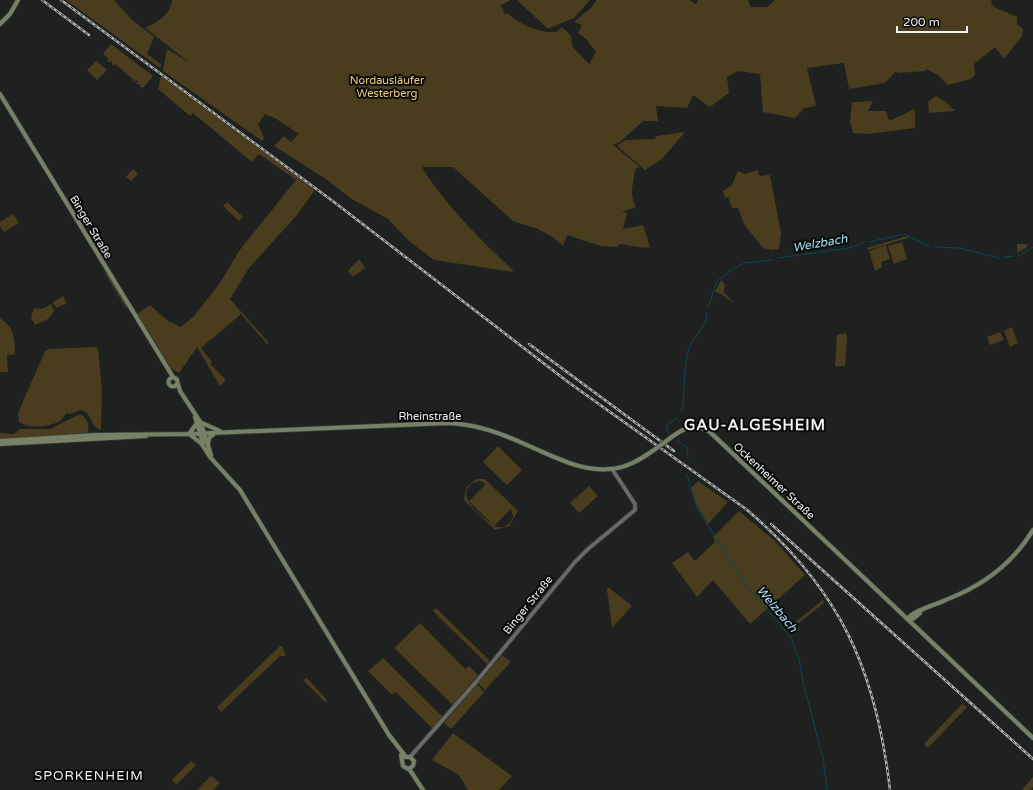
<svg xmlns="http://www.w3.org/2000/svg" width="1033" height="790" font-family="'Varela Round',sans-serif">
  <rect width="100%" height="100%" fill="#1e211f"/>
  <!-- green -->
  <path fill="#493d1e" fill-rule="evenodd" d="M66,0h48l17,19 23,18 -7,17 14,10 -1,4z
    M172,0h339l-11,6 4,4 -1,2 3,2 2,-1c9,11 32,20 46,19 3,0 6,-3 8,-5l9,9 1,10 17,18 7,-12 -9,-12 -9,-7 4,-8 -8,-3 18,-15 4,-7h93l7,4 2,-4h50l3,7h16l8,-7h217l-1,3 3,4 23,10v7l6,5 -1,7 -18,23 -9,-12 -21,17 1,11 -4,4 -23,6 -10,-10 -12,-6 -1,2 -27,2 -2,-2 -11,12 -36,6 -5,-26 -37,5 9,38 -12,2 -9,10 -32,-6 -3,-38 -22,-3 -11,6 2,16 -19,14 -17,-12 -6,13 -31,-2 2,15h-15l-23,21 -7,3 27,22 -5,2c-1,14 -7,24 1,38l-14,5 5,1 -4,16 20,-4 7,22 -5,1 -25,-4 -3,3 -16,-1 -34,-11 -4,11 -9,-8 -16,-9 -25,-8 -60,-54h-31c19,33 61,76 90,102l1,3 -79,-12 -25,-19 -21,-22 -38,-21 -24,-19 -52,-33 10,-10 7,6 8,-8 -24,-16 -10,-4 -7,10 6,14 -2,3 -99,-70 4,-22 23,14 -45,-35c12,-6 26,-13 27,-28z
    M517,0h73l-16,18 -24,10h-3z
    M111,44l42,32 -11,13 -3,-5h-3l2,-2 -2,-2 -2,2 -1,-3 -18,-15 -2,2 -2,-5 -2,1 -2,-1 2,-2 -6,-5z
    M96,61l11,9 -10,10 -10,-10z
    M161,76l154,114 -18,25 -49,54 -18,30 39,44 -2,1 -26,-30 -40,34 11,14 -2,2 16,16 -6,6 -23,-39 -18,26 -9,-5 -21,-36v-2l-1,1 -11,-17 13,-9 18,16 13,6 13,-11 26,-33 19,-32 57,-71 -37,-26 -7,8 -59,-49 -3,3 -32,-27z
    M936,96l10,6 9,9 -26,2 -1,-11z
    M873,101l-5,10h18l2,8 3,1 24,-11v19l-48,6 -14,-1 -3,-11 2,-20z
    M685,132l-24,28 -16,10 -28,-24 8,-6 30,-1 1,-3z
    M133,169l5,5 -7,7 -5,-4z
    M757,170l3,6 10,-1 11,58 -2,16 -7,1 -9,-2 -19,-24 -6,-16h-6l-4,-11 -3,1 -2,-7 9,-6 6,-14 7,3z
    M227,202l16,15 -4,4 -16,-15z
    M13,214l6,9 -15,9 -4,-6v-4z
    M907,236l1,2 -40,12 -1,-2z
    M902,242l5,17 -13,5 -6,-18z
    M1017,244h11l-2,4 -9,5z
    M886,245l4,14 -9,3 1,5 -7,4 -6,-20z
    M359,259l6,9 -12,9 -5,-6z
    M103,270l5,5 19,31 -1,2z
    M721,280l4,5 -1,6 -2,3 2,-2 10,12 -13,-10 -6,-2z
    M63,296l4,7 -11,5 -3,-6z
    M51,304l3,7 -6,8 -13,6 -4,-7 3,-10 8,1z
    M0,318c15,11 14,18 15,36l-8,1 1,17h-8z
    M1012,327l6,16 -8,4 -6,-16z
    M1000,332l4,8 -14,5 -3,-8z
    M846,333l1,4 -2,29h-10l2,-31z
    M96,347l2,1 4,43 -1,39c-11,-3 -8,-17 -20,-20l-11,4 -3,-1c-4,3 -4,6 -9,9 -9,5 -30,7 -39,0l-1,-9 27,-62 4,-2z
    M78,415h4c6,4 8,13 5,18l-87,7v-7l14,1 6,-5h30z
    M498,446l24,24 -15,15 -24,-23z
    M477,479h8l33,32 -9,15 -14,4 -31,-30 2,-13zM480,481l6,3 -17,17 24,24c-9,-7 -31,-23 -26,-36 3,-5 7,-7 13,-8zM511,509l2,8c-4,9 -10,12 -19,9z
    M698,481l30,21 -20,22 -10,-16 -7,-20z
    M589,486l9,10 -19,17 -9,-10z
    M739,511l36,30 30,34 -55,49 -37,-44 -16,17 -25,-34 16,-11 7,9 20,-19 -2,-5z
    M608,587l24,19 -20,22 -5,-39z
    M823,600l1,3 -34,27 -2,-2z
    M436,608l53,52 -1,5 -55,-54z
    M420,623l45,46 4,-3 9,9 -25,30 -59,-57z
    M280,646h2l4,10h-6l-59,56 -4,-5z
    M502,655l9,7 -26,28 -7,-7z
    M383,658l60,59 -10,12 -37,-37 -4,3 -24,-24z
    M307,678l20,22 -1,3 -23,-23z
    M477,684l7,8 -33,37 -7,-6z
    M962,704l5,3 -39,41 -4,-4z
    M453,733l59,43 -13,14h-31l-9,-15 -27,-15z
    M191,761l5,4 -20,20 -4,-5z
    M211,776l9,7 -7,7h-16z
    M1033,777v10l-3,3h-8z"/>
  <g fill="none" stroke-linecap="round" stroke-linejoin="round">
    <!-- stream -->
    <path stroke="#084757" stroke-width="1" d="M869,242l35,-8 27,13
      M935,247l24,1 40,10
      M1018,256l15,-9
      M1004,257l10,-1
      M778,258l71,-10 15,-5
      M708,308l9,-27 13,-10 14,-8 28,-3
      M681,413l2,-6c1,-18 1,-38 5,-56 3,-13 18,-21 19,-38
      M669,434l-3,-8 12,-9
      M677,440l10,8 1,10
      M687,475l10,33 47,75 47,54 8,22 4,23 20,76 4,32"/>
    <defs>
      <path id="tertiary" d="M410,757l66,-75 99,-120 13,-13 47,-39v-6l-23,-35"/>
      <path id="secondary" d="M0,24l10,-10 8,-14
        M0,94l173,283
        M168.5 382a4.5 4.5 0 1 1 9 0a4.5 4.5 0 1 1-9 0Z
        M178,384l2,7 21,32 10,32
        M195,417l8,26
        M202,423l18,8
        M189,434l12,9 9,14 30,33 149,245 17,22
        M189,434l8,-11
        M0,441l96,-6 92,-1 260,-11c29,1 55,11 81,23 26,11 53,26 81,23 17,-1 31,-10 44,-19
        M665,442c14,-11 27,-21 45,-10l323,306
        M0,444l146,-8
        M208,444l1,-6 6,-5
        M907,619c9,-10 29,-14 41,-20 36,-14 65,-36 85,-69
        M907,619h6l7,-6
        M401,755l2,11 7,4 13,20
        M405,757h5l4,4 -1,5 -5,3"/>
    </defs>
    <!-- tertiary casing -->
    <use href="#tertiary" stroke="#3b3e3c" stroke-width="5"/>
    <!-- secondary casing -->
    <use href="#secondary" stroke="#3b3e3c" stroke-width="5.5"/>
    <!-- tertiary -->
    <use href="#tertiary" stroke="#676a68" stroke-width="3.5"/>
    <!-- secondary -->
    <use href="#secondary" stroke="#788165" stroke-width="4"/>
    <defs>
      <path id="rail" d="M42,0l47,35
        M61,0l273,202 234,180 178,127c94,80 130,160 144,281
        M529,344l145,107
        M771,524l262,235"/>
    </defs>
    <!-- rail casing -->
    <use href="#rail" stroke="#afb2b0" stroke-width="2.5"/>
    <!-- rail -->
    <use href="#rail" stroke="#090a09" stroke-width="1" stroke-dasharray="3" stroke-linecap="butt"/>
    <defs>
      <path id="secondary-bridge" d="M654,450l11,-8"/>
    </defs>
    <!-- secondary-bridge casing -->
    <use href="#secondary-bridge" stroke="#3b3e3c" stroke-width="5.5" stroke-linecap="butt"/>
    <!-- secondary-bridge -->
    <use href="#secondary-bridge" stroke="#788165" stroke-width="4"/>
  </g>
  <g text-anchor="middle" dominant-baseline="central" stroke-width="4" stroke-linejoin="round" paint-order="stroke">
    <!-- park labels -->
    <g font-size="11" fill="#f1cf7b" stroke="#090a09">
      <text x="387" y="80">Nordausläufer<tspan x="387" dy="13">Westerberg</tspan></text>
    </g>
    <!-- street labels -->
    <g font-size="11" fill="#eef1ef" stroke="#090a09">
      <text transform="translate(91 227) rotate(59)">Binger Straße</text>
      <text x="430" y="416">Rheinstraße</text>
      <text transform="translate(774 481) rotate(43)">Ockenheimer Straße</text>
      <text transform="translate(528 605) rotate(-51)">Binger Straße</text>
    </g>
    <!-- water labels -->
    <g font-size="12" font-style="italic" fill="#a7e2f6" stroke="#090a09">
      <text transform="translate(820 243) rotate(-10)">Welzbach</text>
      <text transform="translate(777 609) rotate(50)">Welzbach</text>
    </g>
    <!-- quarter labels -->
    <g font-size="13" letter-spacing="1" fill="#eef1ef" stroke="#090a09">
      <text x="89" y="776">SPORKENHEIM</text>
    </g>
    <!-- district labels -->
    <g font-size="15" font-weight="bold" letter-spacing="1" fill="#eef1ef" stroke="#090a09">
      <text x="755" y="425">GAU-ALGESHEIM</text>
    </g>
  </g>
  <!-- scale -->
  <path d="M897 26v6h70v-6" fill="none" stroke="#eef1ef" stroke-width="2"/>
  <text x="903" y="26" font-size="12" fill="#eef1ef" stroke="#090a09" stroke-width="3" paint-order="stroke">200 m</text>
</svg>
